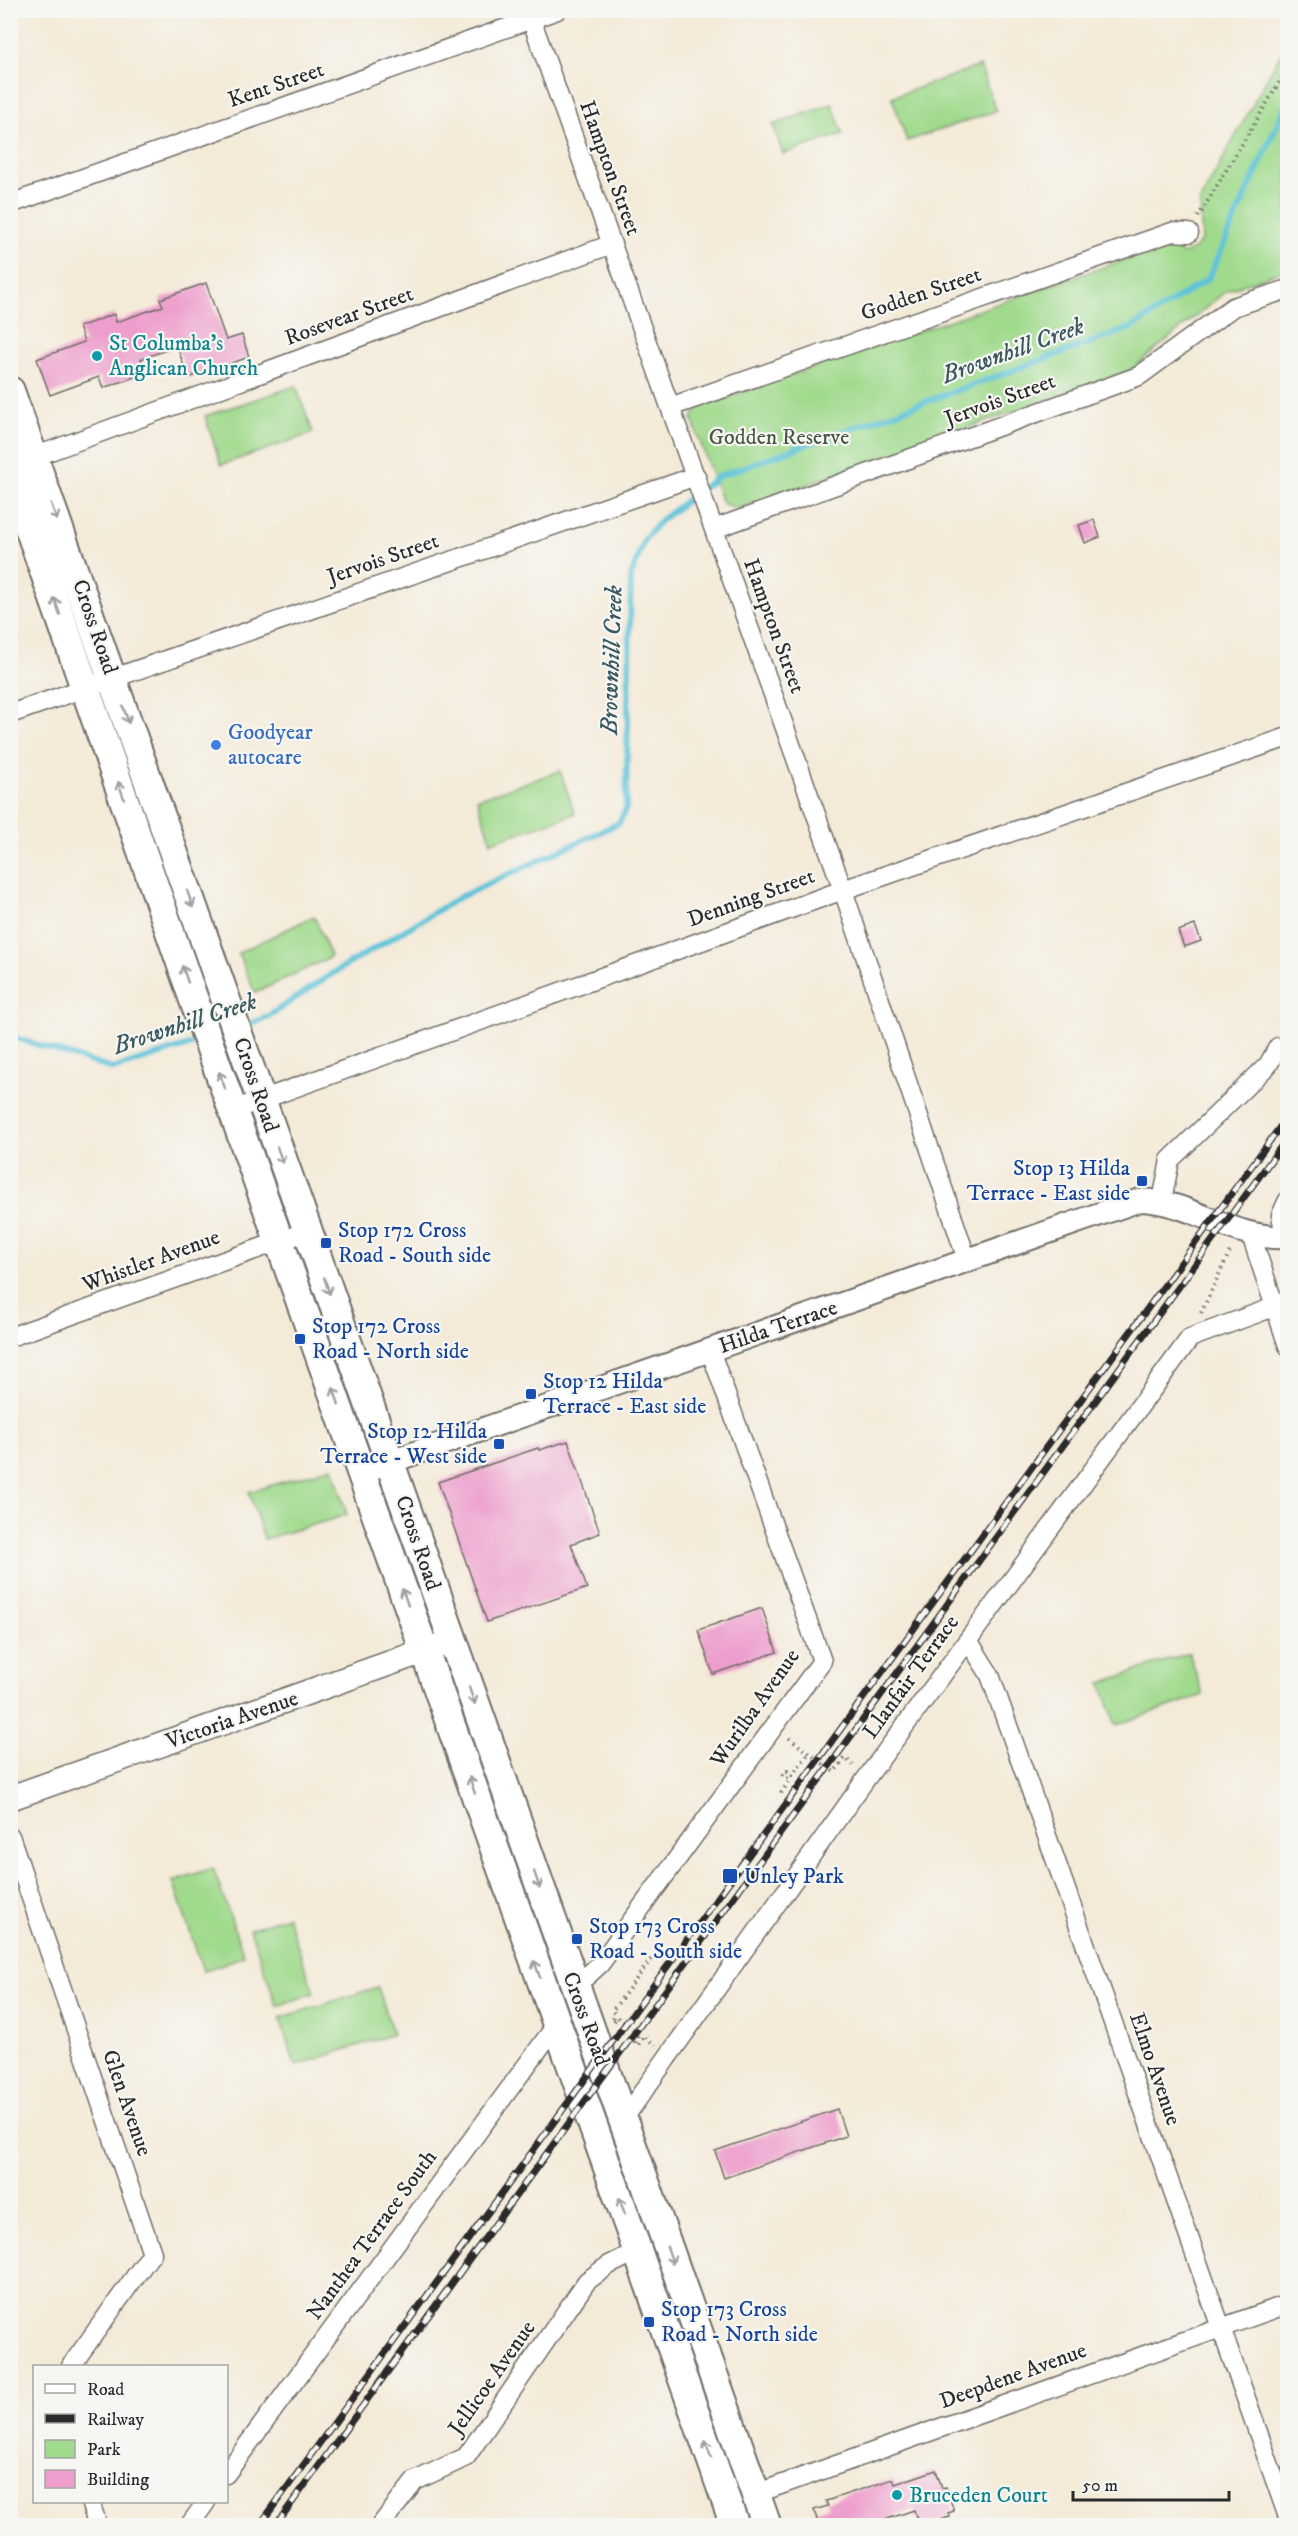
<svg xmlns="http://www.w3.org/2000/svg" width="1298" height="2536" font-family="'IM FELL DW Pica',serif">
  <rect width="100%" height="100%" fill="#f6f6f2"/>
  <filter id="ink" filterUnits="userSpaceOnUse"><feTurbulence type="fractalNoise" baseFrequency=".0167" numOctaves="2"/><feDisplacementMap in="SourceGraphic" scale="12" xChannelSelector="R" yChannelSelector="G"/><feConvolveMatrix kernelMatrix="1 2 1 2 8 2 1 2 1" color-interpolation-filters="sRGB"/></filter>
  <filter id="wash" filterUnits="userSpaceOnUse"><feTurbulence type="fractalNoise" baseFrequency=".008" numOctaves="4" result="noise"/><feDisplacementMap in="SourceGraphic" scale="24" xChannelSelector="R" yChannelSelector="G"/><feGaussianBlur stdDeviation="1.35" result="paint"/><feColorMatrix in="noise" values="0 0 0 0 0 0 0 0 0 0 0 0 0 0 0 0 0 1.4 0 .05"/><feComposite in="paint" operator="in"/></filter>
  <g filter="url(#wash)">
    <rect width="100%" height="100%" fill="#f4ead8"/>
    <!-- green -->
    <path fill="#a0da8d" stroke="#66825c" stroke-width="1.5" d="M1282,51l6,15 -1,203 -61,22 -95,79 -394,139 -15,-6 -30,-84 5,-11 470,-163 16,9 11,-5 8,-9 -2,-39z
      M980,66l16,45 -89,30 -15,-44z
      M832,104l11,30 -60,20 -10,-29z
      M296,386l17,47 -92,32 -16,-49z
      M560,771l15,43 -84,28 -14,-43z
      M314,916l17,41 -76,36 -17,-40z
      M333,1467l14,48 -83,24 -15,-47z
      M1189,1653l14,42 -87,30 -15,-42z
      M213,1868l31,88 -41,15 -30,-90z
      M287,1916l27,77 -37,13 -27,-77z
      M378,1987l15,47 -98,32 -15,-48z"/>
    <g fill="none" stroke-linecap="round" stroke-linejoin="round">
      <!-- stream -->
      <path stroke="#5bc2d8" stroke-width="6" d="M242,1027l25,-10 63,-42 130,-78 159,-74 7,-15 5,-232 14,-38 16,-18 58,-44 412,-148 77,-49 80,-178
        M10,1036l103,33 89,-28"/>
    </g>
    <g id="blocks">
      <!-- building -->
      <path fill="#ed9ecc" d="M206,283l20,57 16,-5 7,22 -61,21 -11,-32 -36,13 5,14 -43,15 -4,-11 -49,18 -13,-36 47,-17 -5,-15 35,-13 2,8 47,-16 -3,-7z
        M1094,520l6,17 -15,6 -6,-18z
        M1195,925l6,16 -17,6 -6,-16z
        M568,1441l32,92 -29,11 16,44 -100,34 -49,-140 100,-34 1,2z
        M762,1608l15,44 -64,22 -15,-44z
        M837,2109l9,27 -122,42 -9,-27z
        M936,2470l6,18 4,-1 8,24 -6,2 2,4 -31,9 -5,-16 -47,16h-48l-5,-16 14,-4 -2,-5 67,-22 2,5z"/>
    </g>
  </g>
  <g filter="url(#ink)">
    <use href="#blocks" fill-opacity="0" stroke="#716e68" stroke-width="1.5"/>
    <g fill="none" stroke-linecap="round" stroke-linejoin="round">
      <defs>
        <path id="minor" d="M528,10l315,880 124,370
          M10,204l547,-194
          M670,407l502,-175 17,1
          M23,461l589,-217
          M714,529l425,-153 94,-69 55,-18
          M10,714l686,-238
          M233,1110l610,-220 445,-153
          M1162,1201l8,-41 98,-95 10,-18
          M1251,1235l37,111
          M1285,1237l-4,-22 7,-15
          M10,1337l298,-106
          M968,1640l22,35 298,842
          M10,1836l142,417 -81,113
          M573,1982l14,-6 13,-12 222,-303 -112,-311
          M622,2121l246,-345 322,-438 84,-31
          M226,2474l331,-450
          M755,2494l533,-190
          M90,2502l8,24
          M189,2526l17,-24
          M380,2526l35,-45 51,-24 121,-176 22,-16 29,-14"/>
        <path id="tertiary" d="M375,1467l765,-267c55,2 90,40 148,37"/>
        <path id="secondary" d="M10,1798l431,-153"/>
        <path id="trunk" d="M10,391l757,2135
          M10,473l201,576 524,1477"/>
      </defs>
      <!-- minor casing -->
      <use href="#minor" stroke="#716e68" stroke-width="21"/>
      <!-- tertiary casing -->
      <use href="#tertiary" stroke="#716e68" stroke-width="26"/>
      <!-- secondary casing -->
      <use href="#secondary" stroke="#716e68" stroke-width="27"/>
      <!-- trunk casing -->
      <use href="#trunk" stroke="#716e68" stroke-width="32"/>
      <!-- path -->
      <path stroke="#716e68" stroke-width="4" stroke-dasharray="1.5 4.5" stroke-linecap="butt" d="M1198,217l90,-149
        M1201,1313l30,-64
        M789,1738l45,34 11,-14 8,7
        M781,1793l9,-13 -7,-5 4,-4 5,4 17,-22
        M613,2018l2,-4 -3,-3 44,-58 6,3
        M614,2021l3,-4 23,17 -5,8 3,3 6,-9 11,9"/>
      <!-- minor -->
      <use href="#minor" stroke="#fff" stroke-width="18"/>
      <!-- tertiary -->
      <use href="#tertiary" stroke="#fff" stroke-width="22"/>
      <!-- secondary -->
      <use href="#secondary" stroke="#fff" stroke-width="24"/>
      <!-- trunk -->
      <use href="#trunk" stroke="#fff" stroke-width="28"/>
      <defs>
        <path id="rail" d="M259,2526l1029,-1410
          M275,2526l1013,-1389"/>
      </defs>
      <!-- rail casing -->
      <use href="#rail" stroke="#2b2b2b" stroke-width="7"/>
      <!-- rail -->
      <use href="#rail" stroke="#f6f6f2" stroke-width="4.5" stroke-dasharray="14" stroke-linecap="butt"/>
    </g>
    <!-- one-way arrows -->
    <defs><path id="oneway-shaft" d="M-6 0H5M1.5-3L5.5 0L1.5 3" fill="none" stroke-width="1.6" stroke-linecap="round" stroke-linejoin="round" transform="scale(1.5)"/></defs>
    <g stroke="#a0a0a0">
      <use href="#oneway-shaft" transform="translate(54 512) rotate(71)"/>
      <use href="#oneway-shaft" transform="translate(57 606) rotate(-109)"/>
      <use href="#oneway-shaft" transform="translate(126 715) rotate(71)"/>
      <use href="#oneway-shaft" transform="translate(121 790) rotate(-109)"/>
      <use href="#oneway-shaft" transform="translate(190 899) rotate(71)"/>
      <use href="#oneway-shaft" transform="translate(185 974) rotate(-109)"/>
      <use href="#oneway-shaft" transform="translate(222 1080) rotate(-110)"/>
      <use href="#oneway-shaft" transform="translate(280 1155) rotate(70)"/>
      <use href="#oneway-shaft" transform="translate(327 1286) rotate(71)"/>
      <use href="#oneway-shaft" transform="translate(336 1396) rotate(-109)"/>
      <use href="#oneway-shaft" transform="translate(405 1597) rotate(-109)"/>
      <use href="#oneway-shaft" transform="translate(472 1696) rotate(71)"/>
      <use href="#oneway-shaft" transform="translate(472 1785) rotate(-109)"/>
      <use href="#oneway-shaft" transform="translate(537 1880) rotate(71)"/>
      <use href="#oneway-shaft" transform="translate(537 1969) rotate(-109)"/>
      <use href="#oneway-shaft" transform="translate(622 2206) rotate(-110)"/>
      <use href="#oneway-shaft" transform="translate(670 2255) rotate(70)"/>
      <use href="#oneway-shaft" transform="translate(708 2449) rotate(-110)"/>
    </g>
  </g>
  <!-- markers -->
  <g fill="#0f9aa8" stroke="#f6f6f2" stroke-width="2">
    <circle cx="97" cy="356" r="6"/>
    <circle cx="897" cy="2495" r="6"/>
  </g>
  <circle fill="#3f7fe0" stroke="#f6f6f2" stroke-width="2" cx="216" cy="745" r="6"/>
  <g fill="#1a4fb4" stroke="#f6f6f2" stroke-width="2">
    <rect x="1136" y="1175" width="12" height="12" rx="3"/>
    <rect x="320" y="1237" width="12" height="12" rx="3"/>
    <rect x="294" y="1333" width="12" height="12" rx="3"/>
    <rect x="525" y="1388" width="12" height="12" rx="3"/>
    <rect x="493" y="1438" width="12" height="12" rx="3"/>
    <rect x="722" y="1868" width="16" height="16" rx="3"/>
    <rect x="571" y="1933" width="12" height="12" rx="3"/>
    <rect x="643" y="2316" width="12" height="12" rx="3"/>
  </g>
  <g text-anchor="middle" dominant-baseline="central" stroke-width="4.5" stroke-linejoin="round" paint-order="stroke">
    <!-- street labels -->
    <g font-size="22" fill="#2b2b2b" stroke="#f6f6f2">
      <text transform="translate(276 85) rotate(-19)">Kent Street</text>
      <text transform="translate(610 168) rotate(70)">Hampton Street</text>
      <text transform="translate(921 294) rotate(-19)">Godden Street</text>
      <text transform="translate(349 316) rotate(-20)">Rosevear Street</text>
      <text transform="translate(1000 400) rotate(-20)">Jervois Street</text>
      <text transform="translate(383 559) rotate(-19)">Jervois Street</text>
      <text transform="translate(774 626) rotate(70)">Hampton Street</text>
      <text transform="translate(95 627) rotate(71)">Cross Road</text>
      <text transform="translate(751 898) rotate(-20)">Denning Street</text>
      <text transform="translate(256 1085) rotate(71)">Cross Road</text>
      <text transform="translate(151 1261) rotate(-20)">Whistler Avenue</text>
      <text transform="translate(778 1327) rotate(-19)">Hilda Terrace</text>
      <text transform="translate(418 1543) rotate(71)">Cross Road</text>
      <text transform="translate(911 1677) rotate(-54)">Llanfair Terrace</text>
      <text transform="translate(755 1708) rotate(-55)">Wurilba Avenue</text>
      <text transform="translate(232 1720) rotate(-19)">Victoria Avenue</text>
      <text transform="translate(586 2019) rotate(70)">Cross Road</text>
      <text transform="translate(1155 2069) rotate(71)">Elmo Avenue</text>
      <text transform="translate(127 2103) rotate(71)">Glen Avenue</text>
      <text transform="translate(372 2235) rotate(-54)">Nanthea Terrace South</text>
      <text transform="translate(1013 2376) rotate(-20)">Deepdene Avenue</text>
      <text transform="translate(492 2378) rotate(-55)">Jellicoe Avenue</text>
    </g>
    <!-- culture labels -->
    <g font-size="22" fill="#0d838f" stroke="#f6f6f2" text-anchor="start">
      <text x="109" y="343">St Columba's<tspan x="109" dy="25">Anglican Church</tspan></text>
      <text x="909" y="2495">Bruceden Court</text>
    </g>
    <!-- park labels -->
    <g font-size="22" fill="#485744" stroke="#f6f6f2">
      <text x="779" y="437">Godden Reserve</text>
    </g>
    <!-- shop labels -->
    <g font-size="22" fill="#366cbe" stroke="#f6f6f2" text-anchor="start">
      <text x="228" y="732">Goodyear<tspan x="228" dy="25">autocare</tspan></text>
    </g>
    <!-- transit labels -->
    <g font-size="22" fill="#164399" stroke="#f6f6f2" text-anchor="start">
      <text x="1130" y="1168" text-anchor="end">Stop 13 Hilda<tspan x="1130" dy="25">Terrace - East side</tspan></text>
      <text x="338" y="1230">Stop 172 Cross<tspan x="338" dy="25">Road - South side</tspan></text>
      <text x="312" y="1326">Stop 172 Cross<tspan x="312" dy="25">Road - North side</tspan></text>
      <text x="543" y="1381">Stop 12 Hilda<tspan x="543" dy="25">Terrace - East side</tspan></text>
      <text x="487" y="1431" text-anchor="end">Stop 12 Hilda<tspan x="487" dy="25">Terrace - West side</tspan></text>
      <text x="744" y="1876">Unley Park</text>
      <text x="589" y="1926">Stop 173 Cross<tspan x="589" dy="25">Road - South side</tspan></text>
      <text x="661" y="2309">Stop 173 Cross<tspan x="661" dy="25">Road - North side</tspan></text>
    </g>
    <!-- water labels -->
    <g font-size="24" font-style="italic" fill="#39585f" stroke="#f6f6f2">
      <text transform="translate(1013 351) rotate(-20)">Brownhill Creek</text>
      <text transform="translate(612 660) rotate(-88)">Brownhill Creek</text>
      <text transform="translate(185 1024) rotate(-18)">Brownhill Creek</text>
    </g>
  </g>
  <!-- margin -->
  <rect width="1298" height="2536" fill="none" stroke="#f6f6f2" stroke-width="36"/>
  <!-- legend -->
  <rect x="33" y="2365" width="195" height="138" fill="#f6f6f2" stroke="#a5a5a2" stroke-width="1.5"/>
  <rect x="45" y="2384" width="30" height="9" fill="#ffffff" stroke="#a5a5a2" stroke-width="1.5"/>
  <text x="87" y="2395" font-size="18" fill="#2b2b2b">Road</text>
  <rect x="45" y="2414" width="30" height="9" fill="#2b2b2b" stroke="#a5a5a2" stroke-width="1.5"/>
  <text x="87" y="2425" font-size="18" fill="#2b2b2b">Railway</text>
  <rect x="45" y="2440" width="30" height="18" fill="#a0da8d" stroke="#a5a5a2" stroke-width="1.5"/>
  <text x="87" y="2455" font-size="18" fill="#2b2b2b">Park</text>
  <rect x="45" y="2470" width="30" height="18" fill="#ed9ecc" stroke="#a5a5a2" stroke-width="1.5"/>
  <text x="87" y="2485" font-size="18" fill="#2b2b2b">Building</text>
  <!-- scale -->
  <path d="M1073 2491v9h156v-9" fill="none" stroke="#2b2b2b" stroke-width="3"/>
  <text x="1082" y="2491" font-size="18" fill="#2b2b2b" stroke="#f6f6f2" stroke-width="4.5" paint-order="stroke">50 m</text>
</svg>
